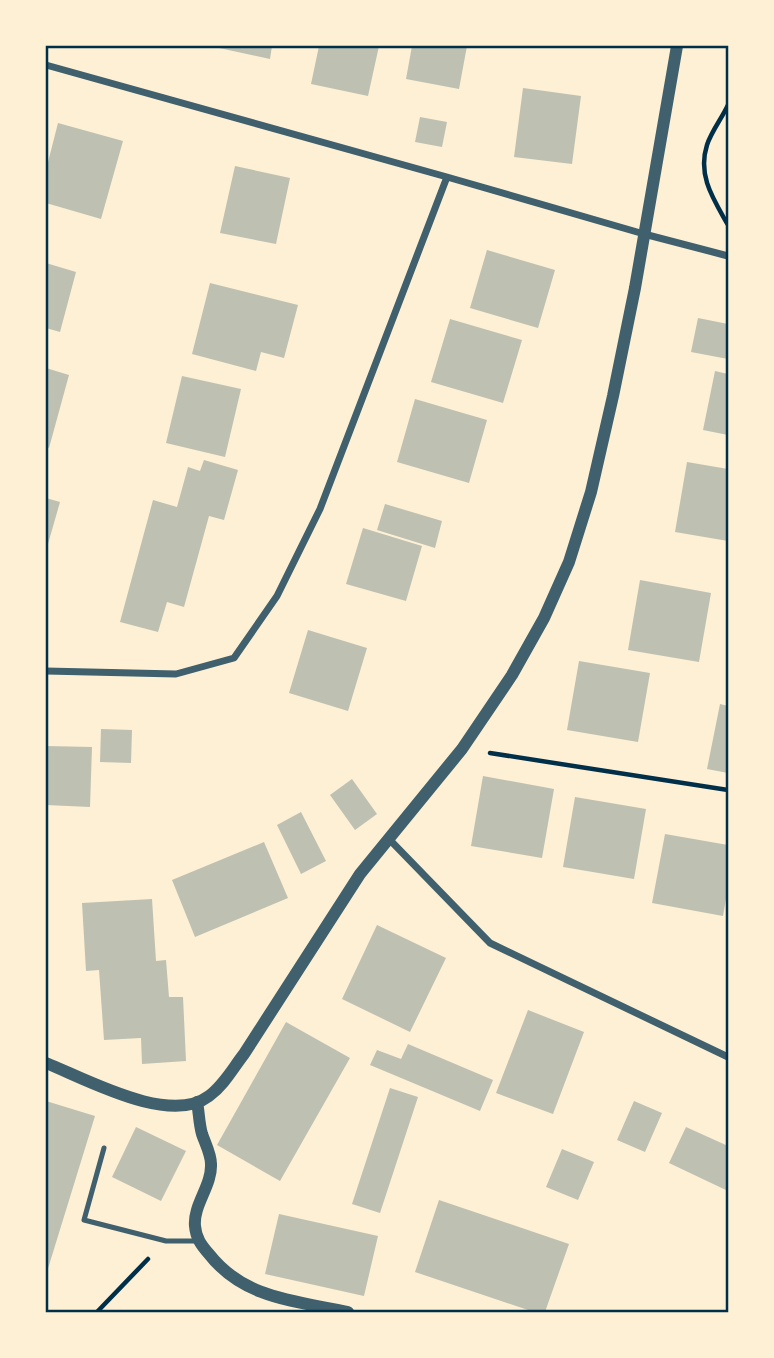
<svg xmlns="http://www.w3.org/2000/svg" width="774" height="1358" font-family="'Open Sans',sans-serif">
  <rect width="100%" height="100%" fill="#fdf0d5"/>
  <!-- building -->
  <path fill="#bec0b2" d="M210,46h62l-2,13z
    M319,46h60l-11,50 -57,-12z
    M412,46h55l-8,43 -53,-10z
    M523,88l58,8 -9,68 -58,-7z
    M420,117l27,5 -5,25 -27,-5z
    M58,123l65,18 -22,78 -55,-16v-33z
    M235,166l55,12 -14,66 -56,-11z
    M487,250l68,20 -17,58 -68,-20z
    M46,263l30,9 -16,60 -14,-4z
    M210,283l88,22 -14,53 -23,-6 -5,19 -64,-17z
    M698,318l30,6v35l-37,-7z
    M450,319l72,21 -19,63 -72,-21z
    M46,368l23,7 -20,73 -3,-1z
    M715,371l13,3v61l-25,-5z
    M182,376l59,13 -16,68 -59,-14z
    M415,399l72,21 -18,63 -72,-21z
    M204,460l34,10 -14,50 -15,-4 -25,91 -17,-5 -9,30 -38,-10 33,-122 24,7 11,-40 12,4z
    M687,462l41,7v72l-53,-9z
    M46,498l14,4 -14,49z
    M385,504l57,17 -7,27 -58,-18z
    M363,528l59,18 -16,55 -60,-17z
    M640,580l71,13 -12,69 -71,-12z
    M308,630l59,18 -19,63 -59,-18z
    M579,661l71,12 -12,69 -71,-12z
    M720,704l8,2v67l-21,-4z
    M101,729l31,1 -1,33 -31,-1z
    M46,746l46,1 -2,60 -44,-2z
    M483,776l71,13 -12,69 -71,-12z
    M352,779l25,35 -22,16 -25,-35z
    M575,797l71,12 -12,70 -71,-12z
    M301,812l25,49 -25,13 -24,-49z
    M665,834l63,11v42l-5,29 -71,-13z
    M264,842l24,56 -93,39 -23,-57z
    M152,899l4,62 10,-1 3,37h14l3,64 -44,3 -1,-26 -37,2 -5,-70 -13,1 -4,-68z
    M377,925l69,33 -36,74 -68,-33z
    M528,1010l56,22 -31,82 -57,-21z
    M286,1022l64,36 -70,123 -63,-36z
    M408,1044l85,36 -13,31 -110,-46 7,-15 24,9z
    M390,1088l28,9 -38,116 -28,-9z
    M46,1101l49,15 -49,159z
    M634,1101l28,12 -17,39 -28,-12z
    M136,1127l50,24 -25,50 -49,-24z
    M686,1127l42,19v45l-59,-28z
    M562,1149l32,13 -16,38 -32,-13z
    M439,1200l130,44 -24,68h-11l-119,-40z
    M279,1214l99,22 -14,60 -99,-22z"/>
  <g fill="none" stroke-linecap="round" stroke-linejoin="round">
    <!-- path -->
    <path stroke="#003049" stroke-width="4.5" d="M728,105c-6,13 -17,27 -21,40 -10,31 7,55 21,80
      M490,753l238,37
      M97,1312l51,-53"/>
    <!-- service -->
    <path stroke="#3f606c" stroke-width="5" d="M104,1148l-20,72 82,21h32"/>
    <!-- minor -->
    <path stroke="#3f606c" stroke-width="7" d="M46,65l401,112 197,57 84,22
      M46,671l130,3 58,-16 43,-62 43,-87 127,-332
      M389,839l101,104 238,114"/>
    <!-- tertiary -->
    <path stroke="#3f606c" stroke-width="12" d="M46,1063c40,16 124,63 163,33 15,-11 24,-28 35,-42l116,-180 102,-125 50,-74 32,-57 25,-56 22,-70 22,-96 22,-108 42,-242
      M197,1102c2,10 2,22 5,32 3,9 9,20 9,30 1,22 -18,41 -16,62 1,12 6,19 14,28 35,45 87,47 139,58"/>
  </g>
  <!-- border -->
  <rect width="774" height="1358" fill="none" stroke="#fdf0d5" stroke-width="94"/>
  <rect x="47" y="47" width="680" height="1264" fill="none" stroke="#003049" stroke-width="2.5"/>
</svg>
